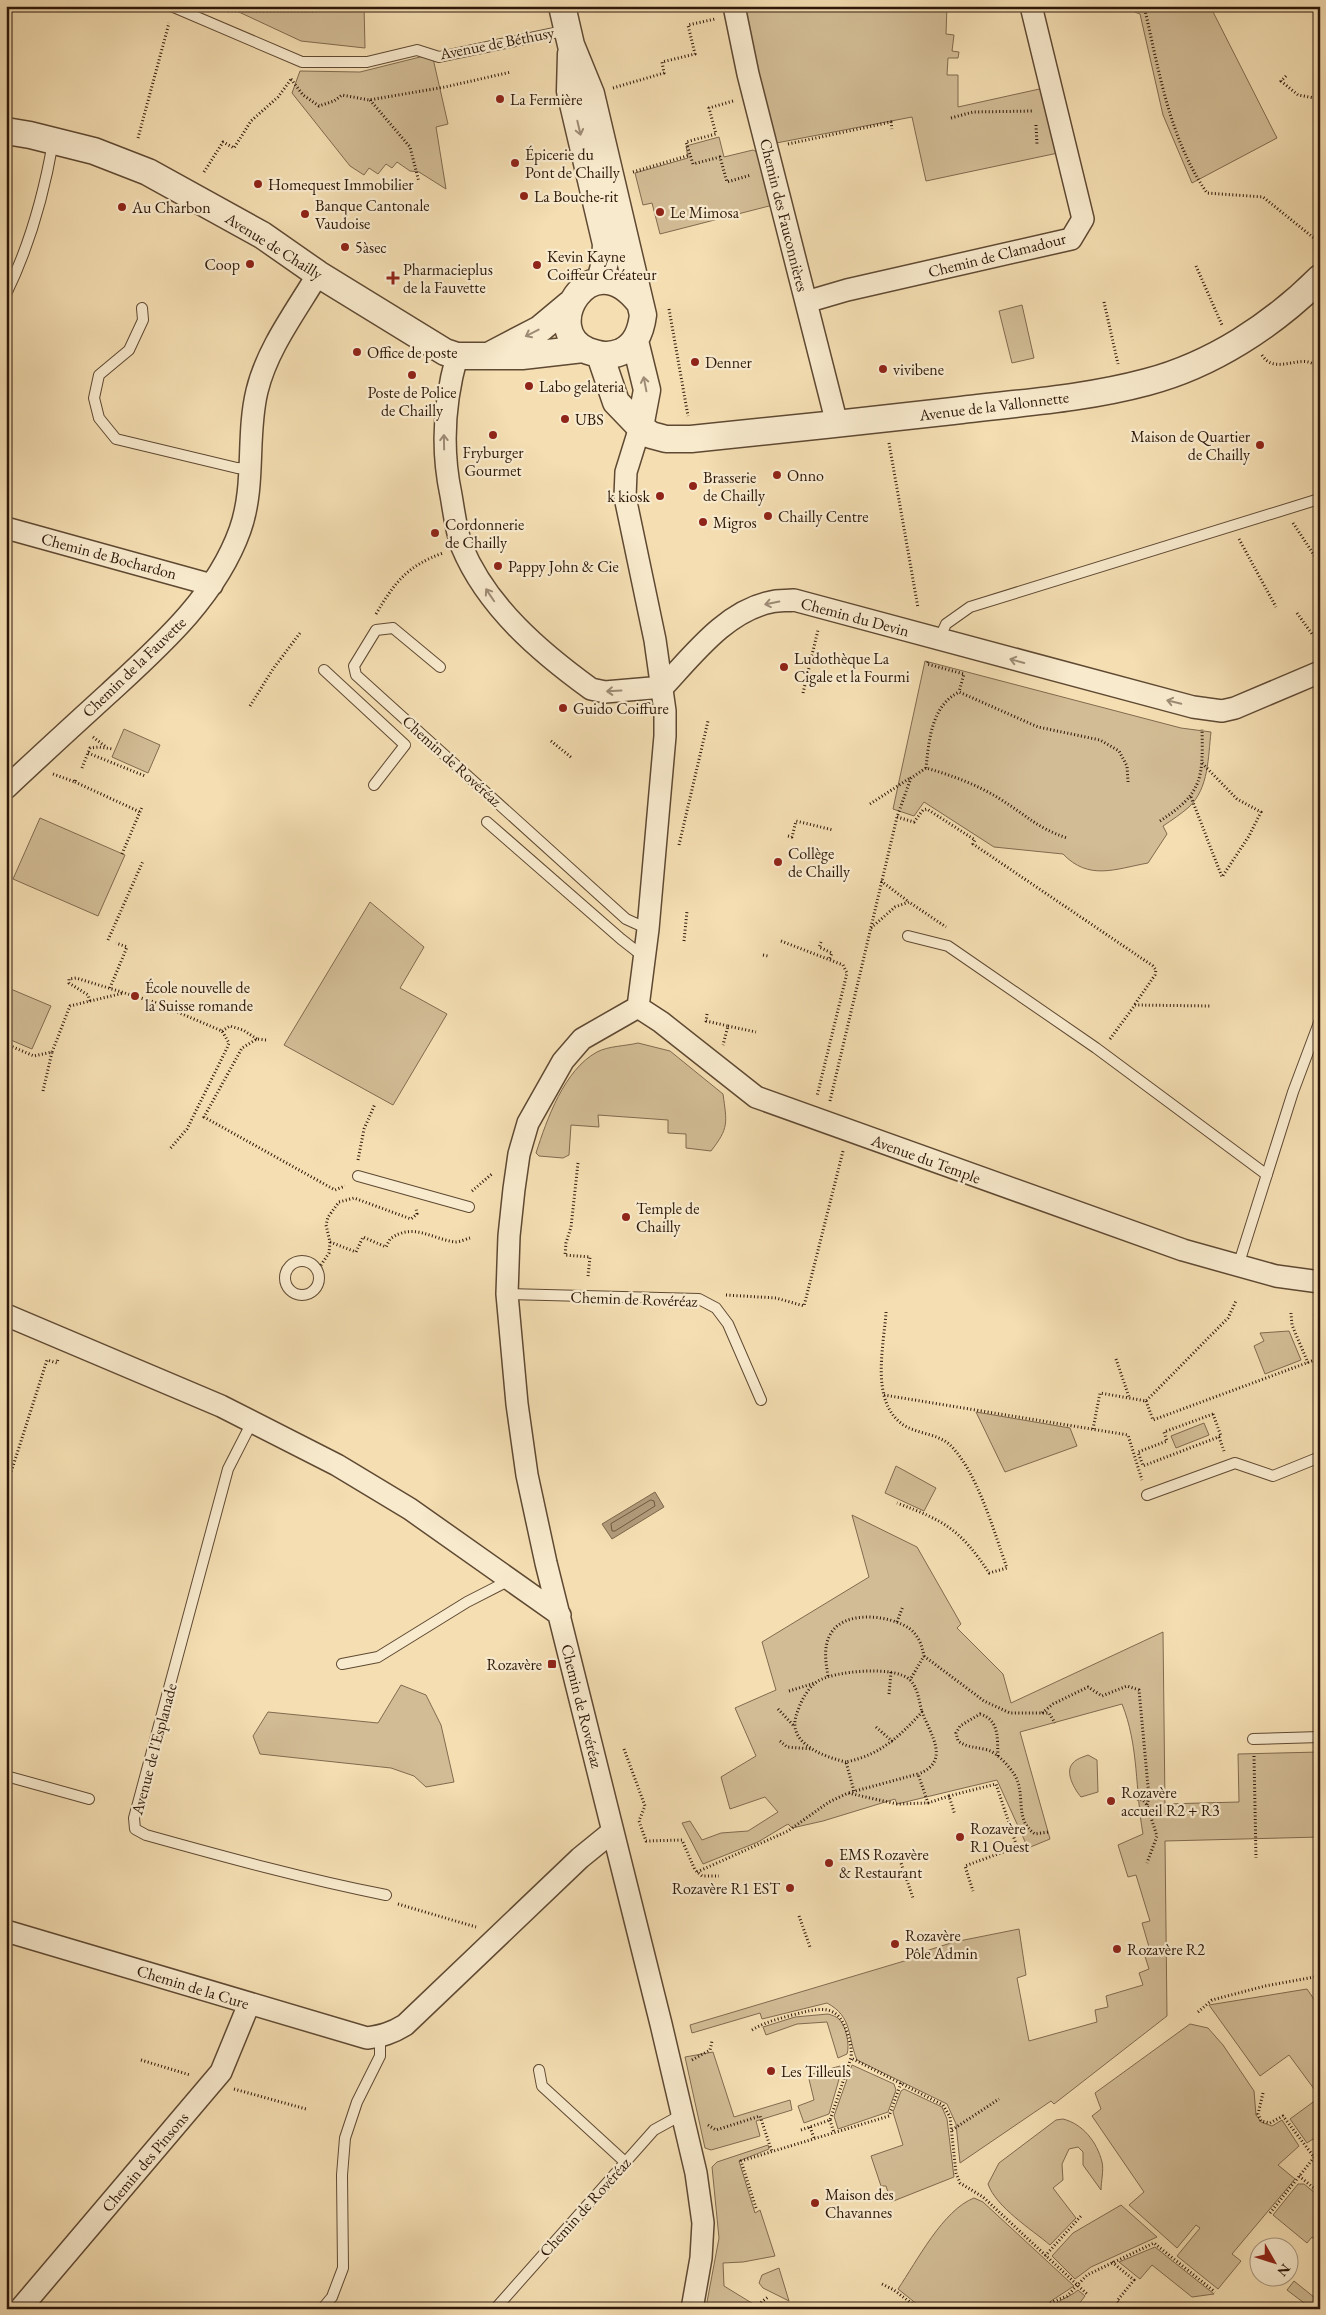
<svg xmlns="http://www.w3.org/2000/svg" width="1326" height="2315" font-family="'EB Garamond',serif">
  <rect width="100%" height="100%" fill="#f4deb2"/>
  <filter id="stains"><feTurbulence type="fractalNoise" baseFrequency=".004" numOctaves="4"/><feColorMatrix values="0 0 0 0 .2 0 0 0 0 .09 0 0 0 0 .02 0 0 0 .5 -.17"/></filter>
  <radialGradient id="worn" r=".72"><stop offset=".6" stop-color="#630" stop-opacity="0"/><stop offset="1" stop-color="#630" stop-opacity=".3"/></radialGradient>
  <!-- green -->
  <path fill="#d2bc95" stroke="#806a4f" d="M226,6h138l1,42 -64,-7z
    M741,6h206l-1,28 8,1 -2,16 7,1 -1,6h-10l-1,17h11v32l86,-19 14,65 -132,28 -14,-64 -141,27z
    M1119,6h91l67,132 -85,45 -29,-68 -23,-101z
    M432,54l16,70 -12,3 10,62 -27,-17 -9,-1 -13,-9 -5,6 -6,-4 -8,10 -9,-6 -5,7 -14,-9 -58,-73 8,-22 60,1z
    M719,137l5,20 29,-7 6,3 14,52 -113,29 -8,-31 -9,2 -8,-32 53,-15 -2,-12z
    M1022,305l12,53 -22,5 -13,-52z
    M925,661l256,67 30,4c-3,25 -2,56 -22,75 -8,7 -17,13 -26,19l4,8 -19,29c-33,6 -59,18 -85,-9l-69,-7 -70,-45 -10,14 -21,-7z
    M124,729l36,16 -12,28 -36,-16z
    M40,818l85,37 -27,61 -85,-37z
    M370,902l54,45 -24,41 47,26 -54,91 -109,-60z
    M6,987l45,19 -19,43 -26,-11z
    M638,1043l32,8 53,43c4,29 6,34 -12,57l-25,-3v-14l-18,-1v-13l-70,-5 1,12 -28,-2 -2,30 -6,3 -24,-2 -3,-3c11,-34 28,-83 61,-101 11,-6 29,-6 41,-9z
    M1289,1331l12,29 -36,14 -11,-28 10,-5 -4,-8z
    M976,1412l94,16 7,18 -72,26z
    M1204,1423l5,12 -33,13 -5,-12z
    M896,1466l40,22 -12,23 -39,-18z
    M852,1515l65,32 44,77 -4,4 46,46 8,29 152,-71 2,172 74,-2 -1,-48 82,-2v85l-155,4 2,175 -113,88 -3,-3 -91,62 -4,-39 -9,-20 -90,-44c-10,-24 -4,-43 -30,-57l-65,16 -2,-6 -68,20 -2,-8 221,-66 -1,-3 44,-14 65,-13 7,46 -9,3 12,63 68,-19 -2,-12 13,-3 -2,-11 37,-11 -4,-12 10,-4 -6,-19 6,-3 -7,-24 8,-2 -14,-46 -8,2 -10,-32 25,-11c-8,-44 -4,-88 -21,-130l-102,28 30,107 -22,9 -31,-68 -100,24 -2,-5 -72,22 -31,7 -4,-4 -30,18 -55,22 -21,-41 8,-2 12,19 19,-7 27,-2 30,-19 -13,-15 -35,12 -9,-32 35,-21 -21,-48 41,-18 -14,-48 107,-65z
    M401,1685l25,10 15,30 13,57 -28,5 -12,-11 -23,-8 -131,-14 -7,-18 15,-24 110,11z
    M1088,1755l9,5 1,32 -17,5c-6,-7 -17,-25 -8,-34 3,-4 10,-6 15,-8z
    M1307,1989l13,19v138l-7,-7 -6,4 -17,-24 30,-22 -31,-42 -29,21 -51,-71z
    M828,2014c4,1 9,3 11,5 7,7 11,26 8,35l-9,4 -11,-36 -30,2 -31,11 -3,-8 32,-10z
    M1190,2024l18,4 15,17 31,46 2,24 5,7 11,4 10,-6 17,26 -21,19 17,14 -63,75 9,7 -23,28 -41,-33 23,-28 -4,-3 -19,23 -48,-43 15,-13 -52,-76 9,-7 -6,-16z
    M713,2052l21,65 56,-17 2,10 -36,11 4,15 -49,14 -6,-2 -20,-91z
    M852,2065l42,19 2,6 -8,22 -50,17 -4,-13z
    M840,2066l2,3 -13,45 -25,9 -6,-17 16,-6 -6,-25z
    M904,2089l38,18 5,12 7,58 -63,25 -5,-16h-5l-10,-30 32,-11 -10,-33 8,-21z
    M1063,2119c20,5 34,23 39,43 2,8 -1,20 -1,28l-18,-25v-13l-5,-5 -9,2 -7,15 1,16 -10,8 23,30 -26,27c-19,-16 -54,-38 -62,-61l11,-21 57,-43z
    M768,2145l1,4 -30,12 16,52 5,-3 15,46 -32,6 -20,1 1,23 31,19 -45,2 -3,-5 12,-64 -7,-71 5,-5z
    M1298,2184h6l16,13v46l-8,-6 -5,6 -34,-28z
    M974,2198l9,4 91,84 -23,15 -7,8h-121l-25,-20c19,-28 45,-79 76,-91z
    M1121,2205l36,32 -66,30 -16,12 -23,-23 21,-23z
    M1155,2247l59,47 -22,3 -40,-32 -12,14 -21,-17z
    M779,2268l10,33 -26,-13 -4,-5 3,-8z
    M1294,2281l26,21v7h-8l-25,-19z
    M1078,2290l7,6 -10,13h-26c8,-9 20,-11 29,-19z"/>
  <!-- water -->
  <path fill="#b09a79" stroke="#7c664c" d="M655,1492l9,15 -52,32 -10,-15z"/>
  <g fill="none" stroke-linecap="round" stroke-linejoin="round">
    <!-- shore -->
    <path stroke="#6e5841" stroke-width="1" d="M651,1500l3,1 1,5 -40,25h-3l-1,-7z"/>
    <defs>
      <path id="service" d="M171,6l131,56h65l50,-12 22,7 129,-27
        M6,294c23,-47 38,-100 47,-152
        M142,308l1,12 -14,30 -30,25 -5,23 5,20 17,21 121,29 14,1
        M939,639l7,-15 24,-17 349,-108
        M440,667l-47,-39 -17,2 -22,36 2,9 270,244 22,10
        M324,670l81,75 -31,40
        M487,822l134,117 23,18
        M908,936l40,10 148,102 171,127
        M358,1176l111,31
        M285 1278a17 17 0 1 1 34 0a17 17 0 1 1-34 0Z
        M1238,1266l55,-174 27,-72
        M507,1294l192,5 17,9 12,16 33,76
        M252,1422l-24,47 -94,349 1,11 11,6c79,22 159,44 240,60
        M1147,1495l88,-32 38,13 47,-19
        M342,1664l36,-7 89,-55 43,-22
        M1253,1739l67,-2
        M6,1776l83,23
        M539,2070l3,16 83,76
        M322,2309l10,-12 11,-29 -1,-93 3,-37 12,-36 23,-46v-20
        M495,2309l159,-179 29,-16"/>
      <path id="minor" d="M734,6l14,68 89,350
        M806,302l41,-12 224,-51 12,-20 -52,-213
        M457,356c-13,46 -16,92 -6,139 3,17 5,36 11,52 25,60 78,105 129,142l14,3 58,-5c30,-32 63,-76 108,-85 7,-2 16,-1 23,-2l399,107 29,4 13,-3 85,-36
        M6,528l206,57
        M6,788c34,-32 69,-64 103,-95 51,-47 107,-96 131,-163 16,-45 6,-94 17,-139 10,-42 39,-80 61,-117
        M638,1007l-56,32 -19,22 -35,62 -9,31 -5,35 -5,47 -2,58 10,110 10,71 19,88 115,461 35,149 7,50 -2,35 -9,51
        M638,1007l23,15 95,75 427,153 93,26 44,6
        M638,1007l10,-78 17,-193v-25l-10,-71 -30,-143 1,-25 14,-45
        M6,1315l215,91 116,59 73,44 150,106
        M6,1931l361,107c15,-2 25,-5 38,-13l175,-167 32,-26
        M20,2309l201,-237 28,-68"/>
      <path id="tertiary" d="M562,6l9,39 20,49 52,221c-2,16 -7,30 -22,37 -13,5 -21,3 -33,-1 -50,-20 2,-111 51,-49
        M571,54l-1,37 36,153 -1,18 -5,19
        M6,131l24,4 64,16 54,21 114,63 56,39 127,78 12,4h65l61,-7
        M635,341l12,49 -7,37
        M492,354l48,-25 30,-25
        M600,355l16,47 24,25 11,8 15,4h25c87,-9 175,-18 262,-28 65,-8 131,-12 194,-29 65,-17 126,-57 173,-104"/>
    </defs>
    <!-- service casing -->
    <use href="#service" stroke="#5f4933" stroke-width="12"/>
    <!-- minor casing -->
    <use href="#minor" stroke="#5f4933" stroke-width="24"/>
    <!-- tertiary casing -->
    <use href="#tertiary" stroke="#5f4933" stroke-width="29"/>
    <!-- path -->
    <path stroke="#2d1709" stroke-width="3" stroke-dasharray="1 2.5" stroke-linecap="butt" d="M1144,6c15,64 25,132 63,187l56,4 57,46
      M228,11h87l14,-5
      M1286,76l-5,5 17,14 22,4
      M291,79l12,16 16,11 15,-5 8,-6 27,5 76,-13 66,-15
      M613,88l51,-15 -2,-11 33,-8 -7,-29 27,-6
      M370,100l40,47 9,35
      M733,101l-24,7 7,26 -30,8 7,22 27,-7 7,25 24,-7
      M951,118l22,-6 61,-1
      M1036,125l1,20
      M138,138l31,-115
      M788,144l103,-22 1,7
      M204,172l19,-30 11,6 17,-27 27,-24 14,-19
      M633,172l57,-17
      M1196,266l26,59
      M1104,302l14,62
      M669,309l19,107
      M1262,355c11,18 31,4 46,7 4,1 8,3 12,4
      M889,443l29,165
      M1293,523l27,41
      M1239,539l37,68
      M1297,613l15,21 8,1
      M376,614c19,-32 31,-48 67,-61
      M928,662l-1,2 37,10 -5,18
      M803,693l15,-63
      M250,706l23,-37 27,-36
      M93,737l13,10
      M551,741l21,17
      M88,753l57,23
      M82,768l8,-20 9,-1 14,2
      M926,768c3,-27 5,-62 33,-76l79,35 62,13 19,11 8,15 1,16
      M53,774l22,8 1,-3
      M75,782l65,30
      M1191,797l31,80 27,-41 12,-24 -24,-13 -35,-36
      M870,804l40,-26
      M897,817l17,5 9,-12 4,-1 48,31 -2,4 180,122 3,4 -1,5 -20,29
      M1160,821c43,-28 43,-43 42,-92
      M788,836l4,1 4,-16 37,9
      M679,845l29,-124
      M122,854l20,-47
      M881,881l28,21
      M871,928l24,-21 14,-5 37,25
      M108,940l35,-79
      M684,941l3,-30
      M781,941l62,24 4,8 -30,123
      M821,942l-2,5 13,6 -3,7
      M763,955l5,1
      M110,988l17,-41 -11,-4
      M90,1001l34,-8
      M707,1014l-1,7 22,5 -5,19
      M728,1026l28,6
      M222,1031l8,-5 13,4 14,9
      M1110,1039l25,-34 76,1
      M266,1040l-9,-1 -15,9 -38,69 131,73 10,-4
      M6,1044l28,12 18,-4 18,-46 20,-5 -2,-6 -19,-12v-4l7,-1 78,24 68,29 7,12 -2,5 -40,81 -18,21
      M43,1091l9,-39
      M830,1101l67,-284 14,-39 15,-10c25,7 52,17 74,31 26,16 37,29 67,39
      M358,1160l6,-31 11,-25
      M578,1163l-7,64 -5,16 -1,12 25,2 -2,19
      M472,1191l21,-18
      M330,1242l26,10 7,-15 23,10 4,-8c23,-17 42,0 65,3 5,0 11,-3 15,-4
      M317,1271l12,-18 1,-11 -4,-17 2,-8 11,-15 15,-4 57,21 6,-5 -1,-6
      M726,1295l50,3 28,8 39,-155
      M886,1312c-2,34 -16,88 16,112 14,10 35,9 48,21 27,26 44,87 57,123l-18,5c-28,-43 -44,-52 -92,-70
      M1291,1313l1,12 16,38
      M1315,1314l5,12
      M1116,1359l13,38
      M884,1395l244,40 14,45
      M1146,1401l7,19 167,-62
      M1213,1414l8,22 -78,30 -5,-14 29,-11 -3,-9z
      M1093,1429l7,-36 46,8 82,-83 8,-17
      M1219,1437l5,14
      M6,1488l41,-128 10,3 1,-4
      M897,1622l6,-16
      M924,1656l60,45 26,12h39l6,10
      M828,1676c-2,-13 -5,-28 2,-41 13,-26 61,-20 80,-6 9,7 12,17 14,27l-14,24
      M789,1691l26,-8
      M889,1694l2,-22
      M778,1709l16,17
      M1042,1713l11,-9 35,-17 14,9 25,-10 12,4 10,107 -2,8
      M876,1727l17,15
      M780,1741l7,6 25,2
      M624,1749l21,57 -6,15 7,20 36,-1 13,30 7,6h17
      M998,1756c-1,-17 2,-36 -18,-42l-20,12 -4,7 2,8c10,7 19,6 30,9 9,3 21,16 26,24 13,20 -1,45 21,60l13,-2
      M1254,1756l2,102
      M846,1762c-17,-4 -48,-14 -51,-35 -1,-8 2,-14 5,-22 4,-9 9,-18 18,-24 17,-10 77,-16 92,-1 8,8 9,21 12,32
      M854,1791l-8,-29c34,-7 53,-25 76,-50 9,23 29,50 -4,62
      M949,1796l47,-12 21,63 -52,19 8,25
      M1137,1799l6,1 4,5 10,31 -10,27
      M928,1803l21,-7 6,19
      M900,1860l13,38
      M697,1872l91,-41 41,-29 19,-9 49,11 31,-1 -10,-29 -70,19
      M398,1904l78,23
      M799,1916l11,31
      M1198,2012l14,-12 53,-14 55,-10
      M752,2030c13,-8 26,-11 40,-15 25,-6 45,-14 55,17 3,10 5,16 4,26
      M141,2060l49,15
      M692,2060l18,-10 2,-9
      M234,2089l72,20
      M1263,2093l-5,21 3,7 9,2 13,-7 31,41
      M830,2120l4,13
      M708,2125l8,5 44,-14 12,36
      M810,2127l4,11
      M801,2130l29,-10 21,-62 92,47 7,12 6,56 4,10 23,14 104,97
      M952,2130l47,-31
      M1299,2176l21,17
      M756,2208l-15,-47 148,-45 12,-33
      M1270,2213l50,-63
      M1045,2256l36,-40
      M1112,2262l22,18 -17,21 9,8
      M882,2284l12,6 25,19
      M731,2309l24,-2 13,-10
      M1047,2309l3,-6 17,-7 20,-21 67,-32 61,49"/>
    <!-- service -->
    <use href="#service" stroke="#f8eacd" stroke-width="10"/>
    <!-- minor -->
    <use href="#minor" stroke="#f8eacd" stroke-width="21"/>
    <!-- tertiary -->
    <use href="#tertiary" stroke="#f8eacd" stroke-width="26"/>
  </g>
  <!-- one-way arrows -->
  <defs><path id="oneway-shaft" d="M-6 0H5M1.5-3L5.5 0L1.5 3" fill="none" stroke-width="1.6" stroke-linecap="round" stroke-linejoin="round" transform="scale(1.25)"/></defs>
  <g stroke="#9d8b75">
    <use href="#oneway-shaft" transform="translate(579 128) rotate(77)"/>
    <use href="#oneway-shaft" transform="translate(532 333) rotate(153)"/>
    <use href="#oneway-shaft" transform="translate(645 384) rotate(-101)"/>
    <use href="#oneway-shaft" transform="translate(444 442) rotate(-91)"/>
    <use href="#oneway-shaft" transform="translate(490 595) rotate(-124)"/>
    <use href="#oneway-shaft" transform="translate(772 603) rotate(169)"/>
    <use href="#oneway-shaft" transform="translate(1017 661) rotate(-165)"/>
    <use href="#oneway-shaft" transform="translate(614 691) rotate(177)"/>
    <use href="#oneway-shaft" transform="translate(1174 702) rotate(-166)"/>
  </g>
  <!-- markers -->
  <g fill="#8f2418" stroke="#f8eacd" stroke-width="2">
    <circle cx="500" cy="99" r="5"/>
    <circle cx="515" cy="163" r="5"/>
    <circle cx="258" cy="184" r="5"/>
    <circle cx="524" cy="196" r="5"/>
    <circle cx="122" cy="207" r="5"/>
    <circle cx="660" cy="212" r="5"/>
    <circle cx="305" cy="214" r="5"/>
    <circle cx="345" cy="247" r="5"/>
    <circle cx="250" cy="264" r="5"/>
    <circle cx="537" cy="265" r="5"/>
    <path d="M390.5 270.5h5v5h5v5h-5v5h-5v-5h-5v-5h5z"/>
    <circle cx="357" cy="352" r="5"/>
    <circle cx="695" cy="362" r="5"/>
    <circle cx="883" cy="369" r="5"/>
    <circle cx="412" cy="375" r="5"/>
    <circle cx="529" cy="386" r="5"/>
    <circle cx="565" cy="419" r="5"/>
    <circle cx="493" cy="435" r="5"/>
    <circle cx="1260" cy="445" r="5"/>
    <circle cx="777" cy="475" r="5"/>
    <circle cx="693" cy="486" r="5"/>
    <circle cx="660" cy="496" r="5"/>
    <circle cx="768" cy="516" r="5"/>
    <circle cx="703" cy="522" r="5"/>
    <circle cx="435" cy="533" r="5"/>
    <circle cx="498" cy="566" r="5"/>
    <circle cx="784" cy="667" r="5"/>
    <circle cx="563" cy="708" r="5"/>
    <circle cx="778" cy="862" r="5"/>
    <circle cx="135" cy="996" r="5"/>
    <circle cx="626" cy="1217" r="5"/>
    <rect x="547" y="1659" width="10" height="10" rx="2.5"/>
    <circle cx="1111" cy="1801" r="5"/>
    <circle cx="960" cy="1837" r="5"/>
    <circle cx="829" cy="1863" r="5"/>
    <circle cx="790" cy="1888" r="5"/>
    <circle cx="895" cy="1944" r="5"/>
    <circle cx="1117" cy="1949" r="5"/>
    <circle cx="771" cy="2071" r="5"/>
    <circle cx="815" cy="2203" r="5"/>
  </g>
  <g text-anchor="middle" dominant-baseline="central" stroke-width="4.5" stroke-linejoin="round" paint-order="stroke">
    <!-- street labels -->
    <g font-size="16" fill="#2d1709" stroke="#f8eacd">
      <text transform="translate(497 43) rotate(-11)">Avenue de Béthusy</text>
      <text transform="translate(784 215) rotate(76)">Chemin des Fauconnières</text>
      <text transform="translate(274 246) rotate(32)">Avenue de Chailly</text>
      <text transform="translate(997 255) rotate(-14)">Chemin de Clamadour</text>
      <text transform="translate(994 406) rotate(-7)">Avenue de la Vallonnette</text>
      <text transform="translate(109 556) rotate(15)">Chemin de Bochardon</text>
      <text transform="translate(855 617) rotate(15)">Chemin du Devin</text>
      <text transform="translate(134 667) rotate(-44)">Chemin de la Fauvette</text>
      <text transform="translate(452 761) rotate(42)">Chemin de Rovéréaz</text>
      <text transform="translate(926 1159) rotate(20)">Avenue du Temple</text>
      <text transform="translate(634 1299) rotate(2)">Chemin de Rovéréaz</text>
      <text transform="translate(582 1706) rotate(76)">Chemin de Rovéréaz</text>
      <text transform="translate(154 1749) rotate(-75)">Avenue de l'Esplanade</text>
      <text transform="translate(193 1987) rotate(17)">Chemin de la Cure</text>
      <text transform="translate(145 2162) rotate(-50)">Chemin des Pinsons</text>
      <text transform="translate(585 2207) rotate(-48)">Chemin de Rovéréaz</text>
    </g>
    <!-- poi labels -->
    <g font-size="16" fill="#2d1709" stroke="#f8eacd" text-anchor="start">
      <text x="510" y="99">La Fermière</text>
      <text x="525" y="154">Épicerie du<tspan x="525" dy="18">Pont de Chailly</tspan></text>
      <text x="268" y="184">Homequest Immobilier</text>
      <text x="534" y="196">La Bouche-rit</text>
      <text x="315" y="205">Banque Cantonale<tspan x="315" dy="18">Vaudoise</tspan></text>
      <text x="132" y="207">Au Charbon</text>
      <text x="670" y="212">Le Mimosa</text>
      <text x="355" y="247">5àsec</text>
      <text x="547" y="256">Kevin Kayne<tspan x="547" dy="18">Coiffeur Créateur</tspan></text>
      <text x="240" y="264" text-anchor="end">Coop</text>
      <text x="403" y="269">Pharmacieplus<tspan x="403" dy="18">de la Fauvette</tspan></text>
      <text x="367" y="352">Office de poste</text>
      <text x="705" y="362">Denner</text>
      <text x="893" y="369">vivibene</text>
      <text x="539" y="386">Labo gelateria</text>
      <text x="412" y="392" text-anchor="middle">Poste de Police<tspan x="412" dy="18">de Chailly</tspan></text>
      <text x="575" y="419">UBS</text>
      <text x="1250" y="436" text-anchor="end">Maison de Quartier<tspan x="1250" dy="18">de Chailly</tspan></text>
      <text x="493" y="452" text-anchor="middle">Fryburger<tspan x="493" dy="18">Gourmet</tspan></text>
      <text x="787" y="475">Onno</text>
      <text x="703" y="477">Brasserie<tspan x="703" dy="18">de Chailly</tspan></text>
      <text x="650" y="496" text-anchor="end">k kiosk</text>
      <text x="778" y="516">Chailly Centre</text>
      <text x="713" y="522">Migros</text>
      <text x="445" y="524">Cordonnerie<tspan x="445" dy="18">de Chailly</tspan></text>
      <text x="508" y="566">Pappy John &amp; Cie</text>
      <text x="794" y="658">Ludothèque La<tspan x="794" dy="18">Cigale et la Fourmi</tspan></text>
      <text x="573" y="708">Guido Coiffure</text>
      <text x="788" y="853">Collège<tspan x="788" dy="18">de Chailly</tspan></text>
      <text x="145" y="987">École nouvelle de<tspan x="145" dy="18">la Suisse romande</tspan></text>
      <text x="636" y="1208">Temple de<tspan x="636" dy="18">Chailly</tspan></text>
      <text x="542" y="1664" text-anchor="end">Rozavère</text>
      <text x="1121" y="1792">Rozavère<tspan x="1121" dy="18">accueil R2 + R3</tspan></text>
      <text x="970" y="1828">Rozavère<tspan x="970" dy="18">R1 Ouest</tspan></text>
      <text x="839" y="1854">EMS Rozavère<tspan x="839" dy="18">&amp; Restaurant</tspan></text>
      <text x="780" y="1888" text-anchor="end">Rozavère R1 EST</text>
      <text x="905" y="1935">Rozavère<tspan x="905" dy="18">Pôle Admin</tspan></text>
      <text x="1127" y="1949">Rozavère R2</text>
      <text x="781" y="2071">Les Tilleuls</text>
      <text x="825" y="2194">Maison des<tspan x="825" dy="18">Chavannes</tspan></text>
    </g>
  </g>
  <!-- margin -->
  <rect width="1326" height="2315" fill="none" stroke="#f4deb2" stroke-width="25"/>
  <rect x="8" y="8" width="1311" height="2300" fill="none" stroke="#2d1709" stroke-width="2.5"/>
  <rect x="12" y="12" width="1301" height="2290" fill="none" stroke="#2d1709"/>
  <!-- north arrow -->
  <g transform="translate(1274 2262) rotate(129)"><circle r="24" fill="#f8eacd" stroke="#a7967f"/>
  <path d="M0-4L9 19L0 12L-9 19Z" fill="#8f2418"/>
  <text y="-8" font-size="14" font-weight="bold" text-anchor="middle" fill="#2d1709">N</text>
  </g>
  <rect width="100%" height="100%" filter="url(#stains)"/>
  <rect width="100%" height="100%" fill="url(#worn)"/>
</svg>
